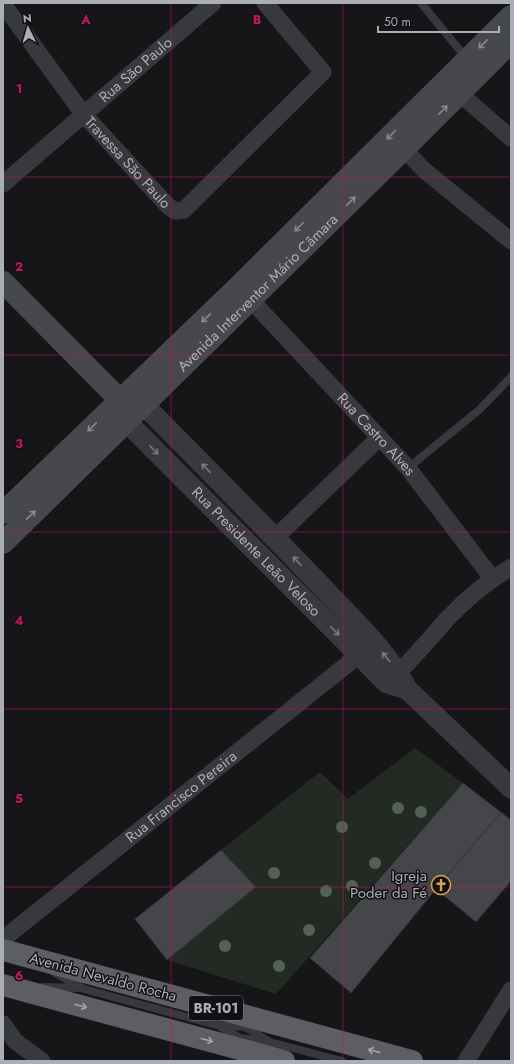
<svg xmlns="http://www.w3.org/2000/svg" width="514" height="1064" font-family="Jost,sans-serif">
  <rect width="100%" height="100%" fill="#161618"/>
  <!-- green -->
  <path fill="#232a23" d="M415,748l48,35 -187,211 -109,-34 88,-73 -34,-37 99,-78 28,27z"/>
  <!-- building -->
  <path fill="#45464a" stroke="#303134" d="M463,783l48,37v61l-35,41 -40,-33 -85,104 -41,-35z
    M501,812l10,8v61l-35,41 -40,-33z
    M221,850l35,37 -89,73 -32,-41z"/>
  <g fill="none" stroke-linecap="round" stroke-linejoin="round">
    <!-- service -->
    <path stroke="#38393c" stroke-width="8" d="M421,3l46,56
      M408,468l71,-58 32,-33
      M55,973l29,16 132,36 29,2 25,15
      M43,987l39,1
      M219,1026l21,12 30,4 72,19"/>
    <!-- minor -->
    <g stroke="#38393c" stroke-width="17">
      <path id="s1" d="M3,4l81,111 84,91 7,5 9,-1 139,-138 -58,-69"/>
      <path d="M459,93l52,45"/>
      <path d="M404,149l20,21 87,71"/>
      <path id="s2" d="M3,184l210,-181"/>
      <path id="s3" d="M250,299l158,169 84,110"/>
      <path d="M275,538l104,-100"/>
      <path d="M389,681c22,-19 40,-42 59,-63 19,-20 40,-37 63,-51"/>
      <path id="s4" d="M3,939l356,-284"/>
      <path d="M3,1024l12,17 27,20"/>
      <path d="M466,1061l45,-71"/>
    </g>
    <!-- tertiary -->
    <g stroke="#38393c" stroke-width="21">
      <path d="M144,405c60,61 121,122 180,184 29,31 63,62 83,100l104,99"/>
      <path id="s5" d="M127,422l260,261 20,6"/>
    </g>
    <!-- secondary -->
    <g stroke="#46484c" stroke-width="22">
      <path d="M3,282l117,118 4,13"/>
      <path d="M3,513l235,-226 273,-271"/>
      <path id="s6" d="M3,543l401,-394 107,-107"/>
    </g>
    <!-- trunk -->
    <path stroke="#5c5e64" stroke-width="22" d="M3,950l409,111
      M3,985l281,76"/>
  </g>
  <!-- trees -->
  <g fill="#526153">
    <circle cx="398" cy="808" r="6"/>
    <circle cx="421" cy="812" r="6"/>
    <circle cx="342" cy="827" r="6"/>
    <circle cx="375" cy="863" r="6"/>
    <circle cx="274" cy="873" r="6"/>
    <circle cx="352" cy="886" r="6"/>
    <circle cx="326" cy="891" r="6"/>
    <circle cx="309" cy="930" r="6"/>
    <circle cx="225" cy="946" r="6"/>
    <circle cx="279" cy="966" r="6"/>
  </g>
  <!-- one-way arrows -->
  <defs><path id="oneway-shaft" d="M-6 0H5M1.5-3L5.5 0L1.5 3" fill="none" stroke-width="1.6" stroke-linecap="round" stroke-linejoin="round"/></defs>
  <g stroke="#878a91">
    <use href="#oneway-shaft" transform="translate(483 44) rotate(136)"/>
    <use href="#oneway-shaft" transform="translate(443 110) rotate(-45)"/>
    <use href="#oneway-shaft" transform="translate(391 135) rotate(135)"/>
    <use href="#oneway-shaft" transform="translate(351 201) rotate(-44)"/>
    <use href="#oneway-shaft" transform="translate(299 227) rotate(135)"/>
    <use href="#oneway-shaft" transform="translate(206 318) rotate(136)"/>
    <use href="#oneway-shaft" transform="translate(92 427) rotate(136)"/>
    <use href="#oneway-shaft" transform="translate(31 515) rotate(-44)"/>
  </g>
  <g stroke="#77797f">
    <use href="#oneway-shaft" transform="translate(154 450) rotate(45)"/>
    <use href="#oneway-shaft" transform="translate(206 468) rotate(-135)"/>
    <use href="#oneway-shaft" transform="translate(297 561) rotate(-133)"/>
    <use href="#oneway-shaft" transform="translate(335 631) rotate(45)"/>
    <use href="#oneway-shaft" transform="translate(386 657) rotate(-130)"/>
  </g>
  <g stroke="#a2a6ae">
    <use href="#oneway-shaft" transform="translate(81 1006) rotate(15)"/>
    <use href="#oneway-shaft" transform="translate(207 1040) rotate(15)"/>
    <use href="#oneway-shaft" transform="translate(374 1051) rotate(-165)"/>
  </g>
  <!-- grid -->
  <path fill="none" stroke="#c2185b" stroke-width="1" stroke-opacity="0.55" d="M171,3v1058M343,3v1058M3,177h508M3,355h508M3,532h508M3,709h508M3,887h508"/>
  <!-- icons -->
  <defs>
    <symbol id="church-ring" viewBox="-11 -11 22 22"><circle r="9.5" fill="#111113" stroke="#dca34a" stroke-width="1.5"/><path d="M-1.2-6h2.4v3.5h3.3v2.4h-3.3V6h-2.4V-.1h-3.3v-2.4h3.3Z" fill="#dca34a"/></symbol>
  </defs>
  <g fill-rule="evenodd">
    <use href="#church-ring" x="430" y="874" width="22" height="22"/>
  </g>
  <g text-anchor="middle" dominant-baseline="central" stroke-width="3" stroke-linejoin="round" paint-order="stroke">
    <!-- shield labels -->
    <rect fill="#111113" stroke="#7c7f85" stroke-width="1" x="189" y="996" width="54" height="24" rx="3"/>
    <g font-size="14" font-weight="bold" fill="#aaaeb6">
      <text x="216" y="1008">BR-101</text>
    </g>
    <!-- street labels -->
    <g font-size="15" fill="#aaaeb6" stroke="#111113">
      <text stroke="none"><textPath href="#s2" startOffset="175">Rua São Paulo</textPath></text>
      <text stroke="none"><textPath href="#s1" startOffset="202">Travessa São Paulo</textPath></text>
      <text stroke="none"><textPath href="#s6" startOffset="357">Avenida Interventor Mário Câmara</textPath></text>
      <text stroke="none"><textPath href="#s3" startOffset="185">Rua Castro Alves</textPath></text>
      <text stroke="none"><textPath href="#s5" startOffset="183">Rua Presidente Leão Veloso</textPath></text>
      <text stroke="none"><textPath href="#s4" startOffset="228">Rua Francisco Pereira</textPath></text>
      <text transform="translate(103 977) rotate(15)">Avenida Nevaldo Rocha</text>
    </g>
    <!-- poi labels -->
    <g font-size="15" fill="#aaaeb6" stroke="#111113" text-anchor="end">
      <text x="427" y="876">Igreja<tspan x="427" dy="17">Poder da Fé</tspan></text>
    </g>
  </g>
  <g font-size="13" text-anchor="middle" font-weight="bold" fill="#c2185b" stroke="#111113" stroke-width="3" stroke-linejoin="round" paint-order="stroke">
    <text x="86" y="24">A</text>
    <text x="257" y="24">B</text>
    <text x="19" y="93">1</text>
    <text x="19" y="271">2</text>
    <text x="19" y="448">3</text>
    <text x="19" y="625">4</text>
    <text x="19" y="803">5</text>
    <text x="19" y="980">6</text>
  </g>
  <!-- border -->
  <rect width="514" height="1064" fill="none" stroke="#aaaeb6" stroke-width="8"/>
  <!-- north arrow -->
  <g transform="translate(28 28) rotate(355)" stroke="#111113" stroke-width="3" paint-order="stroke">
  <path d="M0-3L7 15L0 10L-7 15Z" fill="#aaaeb6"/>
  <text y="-6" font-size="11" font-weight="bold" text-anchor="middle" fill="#aaaeb6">N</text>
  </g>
  <!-- scale -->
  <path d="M378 26v6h121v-6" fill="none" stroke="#aaaeb6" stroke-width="2"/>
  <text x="384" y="26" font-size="12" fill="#aaaeb6" stroke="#111113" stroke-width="3" paint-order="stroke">50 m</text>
</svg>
